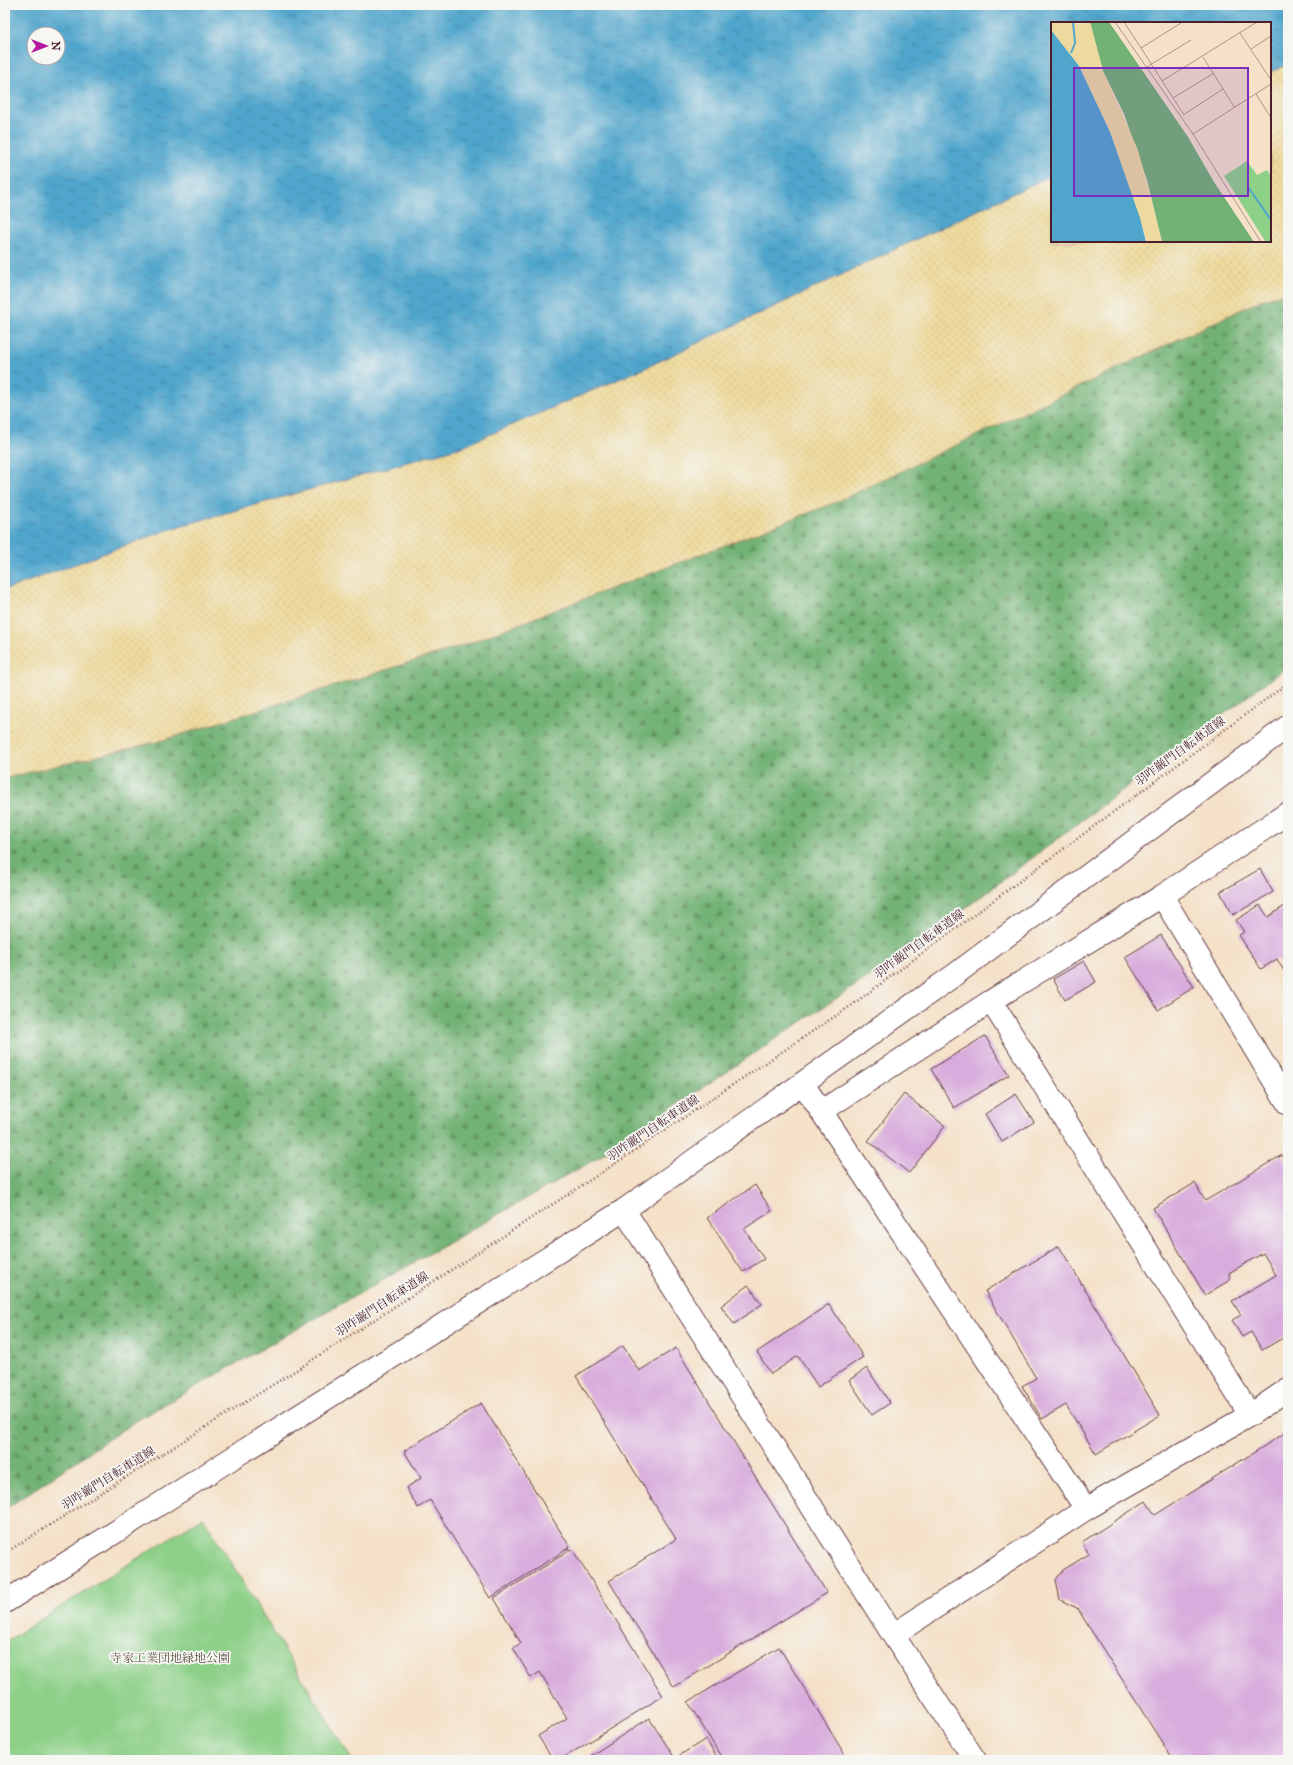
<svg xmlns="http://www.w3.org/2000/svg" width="1293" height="1765" font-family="'IM FELL Great Primer','Noto Serif JP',serif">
  <defs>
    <pattern id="forest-firs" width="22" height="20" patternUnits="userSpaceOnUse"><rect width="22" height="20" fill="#72b274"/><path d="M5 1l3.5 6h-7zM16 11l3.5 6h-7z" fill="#60905f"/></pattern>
    <pattern id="sand-dots" width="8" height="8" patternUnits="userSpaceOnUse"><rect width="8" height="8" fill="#eeda9e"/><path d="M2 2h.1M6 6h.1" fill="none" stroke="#cebb88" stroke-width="1.8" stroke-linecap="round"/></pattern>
    <pattern id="water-ripples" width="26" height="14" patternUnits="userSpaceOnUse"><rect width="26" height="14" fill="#50a5cc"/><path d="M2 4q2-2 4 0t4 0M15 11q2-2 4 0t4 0" fill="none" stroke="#4486a6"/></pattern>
  </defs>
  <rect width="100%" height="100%" fill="#f6f6f2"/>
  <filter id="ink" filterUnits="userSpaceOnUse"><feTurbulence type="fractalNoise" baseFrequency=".025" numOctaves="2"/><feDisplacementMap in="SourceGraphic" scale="8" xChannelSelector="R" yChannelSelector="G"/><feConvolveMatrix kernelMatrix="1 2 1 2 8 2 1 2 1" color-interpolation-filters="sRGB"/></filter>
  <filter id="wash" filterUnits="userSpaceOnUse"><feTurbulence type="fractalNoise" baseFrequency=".012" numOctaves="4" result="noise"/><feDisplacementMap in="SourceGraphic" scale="16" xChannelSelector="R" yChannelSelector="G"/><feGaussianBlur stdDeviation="0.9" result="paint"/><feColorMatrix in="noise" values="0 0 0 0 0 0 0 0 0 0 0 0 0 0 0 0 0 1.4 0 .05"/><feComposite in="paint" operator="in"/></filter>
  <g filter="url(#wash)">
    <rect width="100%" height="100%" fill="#f4e1c8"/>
    <!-- forest -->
    <path fill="url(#forest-firs)" stroke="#5e6850" d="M1288,292v374l-373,280 -321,214 -460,262 -129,87v-731l155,-37 301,-95 373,-143 429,-204z"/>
    <!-- sand -->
    <path fill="url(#sand-dots)" stroke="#9c7c64" d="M1288,64v228l-25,7 -429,204 -373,143 -301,95 -155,37v-189l168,-61 288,-81 186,-80 405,-192v66h218v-169z"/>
    <!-- park -->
    <path fill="#8dd088" stroke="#6c785a" d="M203,1517l149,243h-347v-118z"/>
    <!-- water -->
    <path fill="url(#water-ripples)" stroke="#4d627c" fill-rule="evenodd" d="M5,5h1283v59l-18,8v-49h-218v152l-405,192 -186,80 -288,81 -168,62zM34,34h24v24h-24z"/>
    <g id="blocks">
      <!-- building -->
      <path fill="#d8acdc" d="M1260,869l13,23 -40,23 -13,-23z
        M1260,905l8,12 18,-12 2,3v70l-11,-19 -16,10 -22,-34 5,-3 -8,-12z
        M1161,935l33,52 -36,23 -33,-53z
        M1084,961l12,21 -31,18 -12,-21z
        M985,1036l24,39 -55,33 -23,-39z
        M904,1094l41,32 -36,47 -41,-32z
        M1016,1094l18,28 -32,20 -17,-28z
        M1282,1155l6,10v68l-5,3 5,7v92l-26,15 -11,-18 -9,5 -10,-17 9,-5 -9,-14 44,-26 -13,-22 -34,20 1,7 -25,15 -52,-87 42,-25 10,18z
        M755,1185l17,26 -28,18 20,30 -21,13 -36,-54z
        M1059,1246l101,169 -64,39 -30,-49 -24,14 -20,-33 14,-8 -51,-87z
        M748,1285l14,19 -28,20 -13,-18z
        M829,1304l34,53 -45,30 -20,-31 -27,18 -14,-22z
        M623,1346l16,25 37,-23 151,245 -153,94 -65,-106 67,-42 -100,-163z
        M867,1368l23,35 -18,12 -23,-35z
        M481,1403l89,144 -80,51 -60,-98 -12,8 -12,-20 15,-10 -17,-27z
        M1288,1431v329h-115l-96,-152 -17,-8 -4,-20 7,-10 26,-16 -7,-12 64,-41 9,14z
        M572,1549l91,147 -103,64h-7l-15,-24 29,-18 -27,-46 -9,6 -18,-30 8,-5 -27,-45z
        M779,1647l69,113h-125l-35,-58z
        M649,1718l27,42h-92z
        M706,1739l12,21h-39l-2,-3z"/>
    </g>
  </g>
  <g filter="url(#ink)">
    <use href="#blocks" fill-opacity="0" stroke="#643c43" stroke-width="1"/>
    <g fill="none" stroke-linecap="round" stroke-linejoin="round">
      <defs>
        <path id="minor" d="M1162,896l126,208
          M991,1001l259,414
          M803,1084l283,425
          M822,1111l169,-110 171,-105 126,-83
          M624,1210l269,425 82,125
          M5,1602l619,-392 329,-234 335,-250
          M893,1635l193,-126 164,-94 38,-26"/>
      </defs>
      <!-- minor casing -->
      <use href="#minor" stroke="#643c43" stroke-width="24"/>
      <!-- path -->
      <path stroke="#643c43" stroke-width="2.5" stroke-dasharray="1 3" stroke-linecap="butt" d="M5,1553l301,-189 298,-193 248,-166 436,-322"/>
      <!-- minor -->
      <use href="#minor" stroke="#fff" stroke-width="22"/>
    </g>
  </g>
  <g text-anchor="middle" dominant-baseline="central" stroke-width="3.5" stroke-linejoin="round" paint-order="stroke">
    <!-- street labels -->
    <g font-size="12" fill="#4a1f2b" stroke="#f6f6f2">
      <text transform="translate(1180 751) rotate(-36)">羽咋巌門自転車道線</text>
      <text transform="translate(919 944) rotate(-36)">羽咋巌門自転車道線</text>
      <text transform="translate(653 1128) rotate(-34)">羽咋巌門自転車道線</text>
      <text transform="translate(382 1304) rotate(-33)">羽咋巌門自転車道線</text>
      <text transform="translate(108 1478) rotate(-32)">羽咋巌門自転車道線</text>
    </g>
    <!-- park labels -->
    <g font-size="12" fill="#5e5447" stroke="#f6f6f2">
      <text x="170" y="1658">寺家工業団地緑地公園</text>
    </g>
  </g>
  <!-- overview -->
  <g transform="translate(1051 22)">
    <rect width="220" height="220" fill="#f4e1c8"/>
    <path d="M39,0h19l79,115 26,45 40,60h-92l-15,-62 -23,-66 -21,-43z" fill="#72b274"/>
    <path d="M0,0h22l5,3 12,-3 13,49 35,79 24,92h-15l-37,-110 -31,-66 -28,-36z" fill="#eeda9e"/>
    <path d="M196,139l10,14 10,-5 4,6v66l-6,-1 -41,-65z" fill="#8dd088"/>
    <path d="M0,8l28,36 31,66 30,86 6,24h-95z" fill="#50a5cc"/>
    <path fill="none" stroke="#50a5cc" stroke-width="2" d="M20,31l4,-10 -2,-21M197,165l23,33"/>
    <path fill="none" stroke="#b09389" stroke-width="1" d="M64,0l78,112 68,108M73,0l17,26 40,-25M189,11l31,47M90,26l43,67M200,27l20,-13M152,35l32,51M94,46l46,-28M111,59l95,-59M205,72l15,24M122,76l41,-25M132,93l40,-26M142,112l78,-50"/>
    <path fill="#7b2cbf" fill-opacity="0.15" stroke="#7b2cbf" stroke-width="2" d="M23,46h174v128h-174z"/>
    <rect width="220" height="220" fill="none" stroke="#4a1f2b" stroke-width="2"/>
  </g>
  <!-- margin -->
  <rect width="1293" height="1765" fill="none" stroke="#f6f6f2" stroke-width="20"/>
  <!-- north arrow -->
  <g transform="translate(46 46) rotate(90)"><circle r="19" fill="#f6f6f2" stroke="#b1a0a2"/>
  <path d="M0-3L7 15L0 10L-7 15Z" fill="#b5179e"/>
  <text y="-6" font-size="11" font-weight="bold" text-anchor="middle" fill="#4a1f2b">N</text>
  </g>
</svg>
